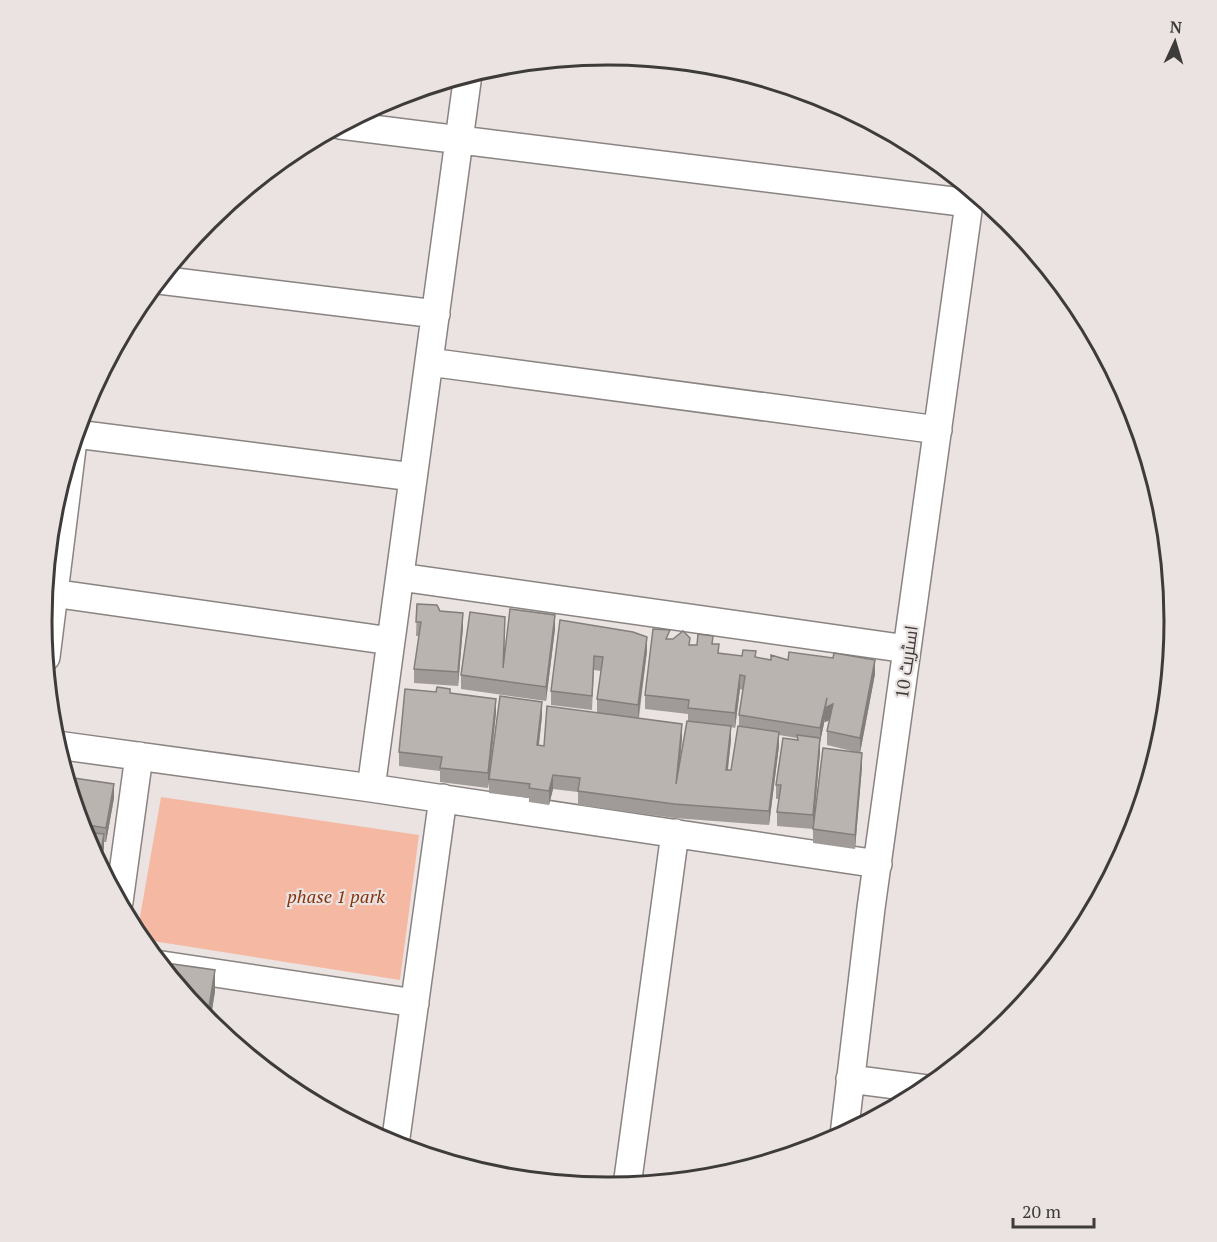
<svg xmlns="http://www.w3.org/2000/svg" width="1217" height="1242" font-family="'PT Serif',Cairo,serif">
  <rect width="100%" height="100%" fill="#eae3e1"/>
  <!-- green -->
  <path fill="#f5b9a3" d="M161,797l258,38 -19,145 -260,-41 -3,-5z"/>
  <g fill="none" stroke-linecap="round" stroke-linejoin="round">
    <defs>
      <path id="minor" d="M340,125l629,78
        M159,280l277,34
        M429,362l509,68
        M76,434l337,43
        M400,577l507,72
        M45,592l346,49
        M46,657l26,-209
        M57,745l314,43 507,76
        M371,788l97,-714
        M119,902l20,-146
        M162,965l253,38
        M850,1079l77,10
        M844,1135l27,-227 100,-719
        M395,1145l48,-347
        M627,1186l48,-353"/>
    </defs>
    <!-- minor casing -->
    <use href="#minor" stroke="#898381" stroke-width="30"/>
    <!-- minor -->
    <use href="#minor" stroke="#fff" stroke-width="27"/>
  </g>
  <!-- wall -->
  <path fill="#a09b98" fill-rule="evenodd" d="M417,604l23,7 23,16 -5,59 -44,-3v-14l5,-33h-3z
    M560,620l87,31 -8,67 43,20 -2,27 8,-43v-8l-43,-5v-14l25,-56 20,6 23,-1 6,9 52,7h17l87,14 -15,79 -33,-8v-14l3,-11 -5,2v-3l-5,23v10l-5,60 47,-45 -7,82 -42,-6v-14l-36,-3v-14l2,-13h-3v-14l21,-45v-2l-18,-3v11l-10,79 -95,-7 -96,-13v-13l-25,-3 -4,16 -20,-3v-4l-40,-5v-14l53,-63 -3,29 5,1 53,-33v-14l4,-28 -7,-1 -2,40 -41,-5v-14zM740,689l3,1 -4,25v11l-8,44h-3l3,-30v-13l4,1z
    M555,629l-9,72 -85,-12v-14l44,-44 -1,31z
    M450,693l46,20 -8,75 -48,-6v-11l-41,-5v-14z
    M67,777l47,21 -8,44h-2v6l-4,18 -15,-29z
    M159,962l56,29 -5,32 -2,-2z"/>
  <!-- shaded-wall -->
  <path fill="#827e7c" d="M463,613v14l-5,59v-14z
    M555,615v14l-9,72v-14z
    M647,637v14l-9,68v-14z
    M875,660v14l-15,79v-15z
    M740,675v14l-5,39v-15z
    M827,698l6,6v15l-8,3v-3l-5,23v10l-7,77v-14l7,-77v-10z
    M496,699v14l-8,75v-15z
    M542,702v14l-5,43v-14z
    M682,724v14l-6,60v-14z
    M731,726v14l-5,44v-14z
    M779,732v14l-10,79v-14z
    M862,753v14l-7,82v-14z
    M553,775v14l-4,16v-14z
    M114,784v14l-8,44v-14z
    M104,834v14l-4,18 -1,-4z
    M215,970v21l-5,32 -2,-1v-9z"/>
  <!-- building -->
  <path fill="#bab4b1" stroke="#827e7c" stroke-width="1.5" d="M417,604l20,1 3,6 23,2 -5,59 -44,-3 7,-47h-5z
    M510,609l45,6 -9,72 -85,-12 9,-63 35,5 -2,51z
    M560,620l73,12 14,5 -9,68 -41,-6 6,-42 -9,-1 -2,40 -41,-5z
    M653,629l17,1 -4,9h7l10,-8 7,7 -1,7h8l1,-11 15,2 -1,8h7l-1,9 24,3 1,-6 13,1 -1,6 16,3v-5l17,5 1,-8 44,6 1,-5 41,7 -15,78 -33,-7 6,-27 -8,4 2,-10 -7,30 -81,-13 6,-39 -5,-1 -5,38 -47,-5 1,-8 -44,-5z
    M437,687l13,2v4l46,6 -8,74 -48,-5 2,-11 -43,-5 6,-63 31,3z
    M500,696l42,6 -5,43 7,1 3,-40 135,18 -6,60 11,-63 44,5 -5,44h5l7,-44 41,6 -10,79 -95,-7 -96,-13 2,-13 -27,-3 -4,16 -20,-3 1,-4 -41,-5z
    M797,735l23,3 -7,77 -36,-3 4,-27h-5l7,-47 15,2z
    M823,748l39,5 -7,82 -42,-6z
    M67,777l47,7 -8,44 -25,-4z
    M83,832l21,2 -5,28 -14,-25z
    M159,962l56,8 -7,43 -8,-1z"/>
  <g text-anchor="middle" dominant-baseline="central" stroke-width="4.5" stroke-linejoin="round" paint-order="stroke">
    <!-- street labels -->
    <g font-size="18" fill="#3e3c3b" stroke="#eae3e1">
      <text transform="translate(906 662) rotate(-82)">اسٹریٹ 10</text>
    </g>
    <!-- park labels -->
    <g font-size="18" font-style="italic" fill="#84320d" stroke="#eae3e1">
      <text x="336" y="896">phase 1 park</text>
    </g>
  </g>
  <!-- crop -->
  <path d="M0 0H1217V1242H0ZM52 621a556 556 0 1 1 1112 0a556 556 0 1 1-1112 0Z" fill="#eae3e1" fill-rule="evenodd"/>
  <path fill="none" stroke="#3e3c3b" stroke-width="3" d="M52 621a556 556 0 1 1 1112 0a556 556 0 1 1-1112 0Z"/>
  <!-- north arrow -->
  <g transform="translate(1175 42) rotate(4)" stroke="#eae3e1" stroke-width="4.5" paint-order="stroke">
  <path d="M0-4.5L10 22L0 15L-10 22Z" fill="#3e3c3b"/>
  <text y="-9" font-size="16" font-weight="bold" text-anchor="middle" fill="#3e3c3b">N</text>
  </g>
  <!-- scale -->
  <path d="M1013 1218v9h81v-9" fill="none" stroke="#3e3c3b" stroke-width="3"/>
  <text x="1022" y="1218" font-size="18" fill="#3e3c3b" stroke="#eae3e1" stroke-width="4.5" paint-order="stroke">20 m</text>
</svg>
